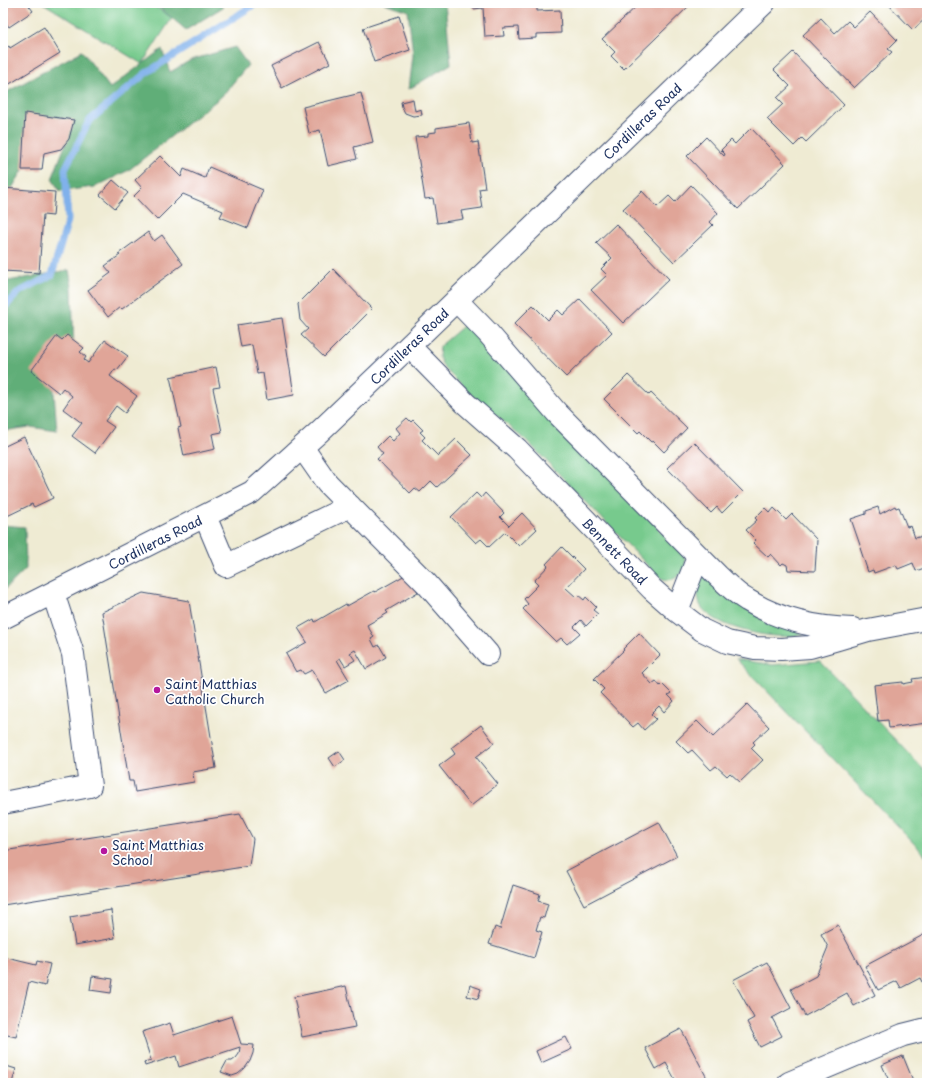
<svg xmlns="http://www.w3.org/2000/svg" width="930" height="1086" font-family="'Playpen Sans',sans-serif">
  <rect width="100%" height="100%" fill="#fff"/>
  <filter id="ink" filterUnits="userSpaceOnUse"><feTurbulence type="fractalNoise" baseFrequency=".025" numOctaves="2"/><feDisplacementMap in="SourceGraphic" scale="8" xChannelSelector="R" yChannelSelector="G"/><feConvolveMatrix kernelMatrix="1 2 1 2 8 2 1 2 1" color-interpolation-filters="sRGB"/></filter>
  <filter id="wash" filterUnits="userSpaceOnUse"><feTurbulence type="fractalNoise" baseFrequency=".012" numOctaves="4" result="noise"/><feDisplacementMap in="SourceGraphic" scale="16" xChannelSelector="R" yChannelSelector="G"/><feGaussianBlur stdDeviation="0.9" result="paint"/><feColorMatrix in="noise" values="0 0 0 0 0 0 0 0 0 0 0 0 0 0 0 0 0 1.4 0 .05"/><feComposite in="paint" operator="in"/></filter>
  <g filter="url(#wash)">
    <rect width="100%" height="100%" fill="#efebd3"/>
    <!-- green -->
    <path fill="#77ca8d" stroke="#497c76" d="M43,3h107l22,15 -30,46z
      M468,322l216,234c7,16 -13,31 -26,20l-132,-136 -57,-47 -25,-25 -5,-11 1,-11z
      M702,576l2,1 99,57c-24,8 -85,-5 -101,-26 -3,-4 -4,-10 -4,-15 0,-6 0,-12 4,-17z
      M736,659l37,6 47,-4 107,112v84z"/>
    <!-- forest -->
    <path fill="#61ae78" stroke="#3e6e6b" d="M154,3h64l5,4 -37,23z
      M384,3h61l6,61 -42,25 4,-34 -5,-44z
      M235,47l13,18 -26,31 -93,74 -34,17 -35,4 -8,-12 14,-36 -32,9 -31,51v-109l79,-43 28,37 52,-39 8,23 21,-12z
      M69,270l3,17 2,65 -21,27 4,52 -27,-4 -27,4v-156l5,6z
      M3,525l22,2 1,42 -23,22z"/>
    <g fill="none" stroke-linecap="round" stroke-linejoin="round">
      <!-- stream -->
      <path stroke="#80b1eb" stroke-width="7" d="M3,309l16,-17 33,-17 16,-55 -3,-51 24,-48 57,-48 111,-70"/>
    </g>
    <g id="blocks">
      <!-- building -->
      <path fill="#e0a598" d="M3,3h24l6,8 -24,16 -6,-8z
        M472,3h65v8l23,-1 1,23 -25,1v4l-17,1 -1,-12 -15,1 1,8 -19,1 -2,-29 -10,1z
        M640,3h52l-68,66 -13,-13 4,-4 -13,-13z
        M887,3h40v14l-14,13z
        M870,12l27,28 -9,9 4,3 -38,36 -51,-53 18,-17 14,15 13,-12 6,6z
        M399,16l11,34 -36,12 -11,-34z
        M44,27l16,26 -57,35v-45l3,5 3,-2 1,2z
        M319,42l11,21 -48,25 -11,-22z
        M793,52l51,53 -38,37 -4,-4 -8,8 -27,-27 16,-15 -6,-6 13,-12 -16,-16z
        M361,93l12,49 -19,5 3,12 -29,7 -8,-36 -11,3 -6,-26z
        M413,99l2,12 6,-2 1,6 -9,1 -8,-3 -3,-6 -1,-5z
        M25,113l49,7 -5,19 -8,10 -17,4 -2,17h-20z
        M469,123l3,20 6,-1 7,46 -6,1 3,19 -21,3 2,8 -26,4 -4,-25 -8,1 -10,-62 13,-1v-3l8,-1v-4z
        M751,128l34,36 -47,45 -51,-53 19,-19 18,19 1,-2 -4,-4 10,-10 4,4z
        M160,156l21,21 3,-8 21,9 4,-11 54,23 -15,38 -28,-11 3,-6 -40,-17 -26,26 -23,-24 8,-8 -7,-8z
        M113,180l15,13 -13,15 -15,-13z
        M691,185l27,28 -8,9 3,3 -39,37 -51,-53 19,-18 15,16 12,-11 6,6z
        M3,188l52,4 -2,24 -10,-1 -4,58 -36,-2z
        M616,224l53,55 -46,44 -32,-33 16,-15 -6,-6 11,-11 -16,-15z
        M148,232l6,9 8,-6 21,29 -61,45 -2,-2 -12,10 -20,-27 23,-17 -6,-7 15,-11 -2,-1z
        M333,269l39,40 -48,48 -23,-22 7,-6 -8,-9 -2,-16z
        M580,299l32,33 -46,45 -52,-53 19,-19 15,15 10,-10 5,5z
        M282,318l12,77 -27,5 -4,-27 -6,1 -5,-29 -11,2 -4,-22z
        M67,335l17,13 -4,4 6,5 -2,3 4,3 17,-23 23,16 -11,14 -2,-1 -5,7 27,20 -12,17 -9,-7 -11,15 9,6 -19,26 -23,-17 10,-13 -19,-14 9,-13 -9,-8 -4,5 -28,-22 26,-35 5,4z
        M216,367l4,20 -7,1 9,44 -10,2 3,15 -31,7 -6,-28 3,-1 -11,-50z
        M628,375l21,20 2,-2 36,35 -23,24 -11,-11 -2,1 -11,-11 -2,2 -34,-34z
        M407,418l4,4 2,-2 10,10 -3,2 5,5 -3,3 16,16 18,-17 16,16 -35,32 -6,-6 -11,11 -5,-4 -5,5 -33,-34 6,-5 -6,-7 11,-11 5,5 7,-8 -4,-5z
        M24,437l29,61 -19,9 -2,-3 -29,14v-71z
        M694,442l49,50 -21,21 -5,-6 -6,6 -44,-45z
        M476,493l5,5 4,-5 19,20 -4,4 9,9 13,-13 15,16 -18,17 -14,-14 -16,15 -8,-8 -5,4 -25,-26z
        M895,506l1,2 3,-1 8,20 4,-1 4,12 8,-2 4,11v20l-11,4 -3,-8 -15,6 -2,-4 -22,8 -1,-3 -5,2 -8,-24h1l-10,-29 15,-5v-3l12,-4 2,7z
        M765,508l5,5 4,-5 12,12 6,-6 25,26 -2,31 -27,-1 -1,-5 -4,-2 -2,2 -10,-11 -3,3 -15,-14 3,-3 -10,-10 11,-10 -2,-2z
        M562,547l22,22 -18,19 10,9 2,-2 6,5 2,-3 10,10 -3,3 5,4 -12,12 -5,-6 -7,7 6,6 -13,11 -6,-6 -5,4 -33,-33 5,-5 -4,-5 14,-14 -4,-4 14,-15 -2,-2z
        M407,574l11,18 -32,19 2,2 -21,12 7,12 -3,2 4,8 4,-2 7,12 -20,12 -11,-19 -5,3 5,7 -10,6 -5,-8 -3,2 12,20 -23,13 -14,-23 -8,4 -3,-4 -5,2 -10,-18 21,-12 -9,-14 16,-9 1,3 31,-18 1,2 27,-15 1,1z
        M143,593l46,8 27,167 -23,4 1,10 -59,10 -2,-11h-4l-27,-169z
        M639,633l21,22 -18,18 10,11 4,-3 4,5 2,-2 9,9 -3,2 6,6 -10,11 -5,-6 -8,8 5,5 -12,11 -6,-7 -5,4 -33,-34 4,-4 -10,-10 30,-29 -1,-1z
        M927,677v46l-38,5 -1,-8 -10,1 -4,-36 29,-3v2l10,-2 -1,-3z
        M747,704l22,23 -16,15 2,2 -4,4 12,12 -23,22 -10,-9 -3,3 -11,-10 -5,4 -19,-20 -4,3 -12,-12 21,-20 16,16z
        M481,725l13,18 -18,14 22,27 -27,22 -32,-40 16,-12 -4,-6z
        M339,751l6,9 -10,7 -6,-9z
        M240,814l13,25 -4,27 -246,39v-54z
        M659,822l18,34 -93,49 -18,-34z
        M513,885l27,9 -2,7 10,3 -4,14 -4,-1 -4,13 6,2 -8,26 -45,-14 6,-17 5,2z
        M111,910l4,28 -40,7 -5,-28z
        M838,925l37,70 -21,11 -7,-13 -42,23 -14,-27 25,-13 12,-29 -7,-13z
        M927,933v47l-5,2 -2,-4 -19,10 -4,-7 -19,9 -13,-24z
        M3,957l33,8 1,-4 13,3 -5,22 -16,-4 -13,55 -13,-3z
        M767,962l24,46 -19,10 10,18 -22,11 -13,-25 7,-4 -21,-38z
        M92,976l21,3 -2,14 -21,-3z
        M470,985l11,4 -3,10 -11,-3z
        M346,986l9,41 -53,10 -8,-40z
        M232,1016l9,28 13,1 -1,8 -3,8 -5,7 -7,6 -6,2 -11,-4 6,-11h5l4,-3 3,-4 1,-7 -61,20 -3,-11 -31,10 -1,-4 7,-2 -9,-28 28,-9 4,12z
        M681,1029l26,49 -9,5h-21l-11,-20 -10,6 -11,-21z
        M566,1037l6,12 -31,14 -5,-12z
        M903,1056l11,27h-24l-8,-18z
        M3,1065l13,4 -4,14h-9z"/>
    </g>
  </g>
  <g filter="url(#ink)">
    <use href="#blocks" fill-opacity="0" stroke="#3b4b70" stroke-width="1"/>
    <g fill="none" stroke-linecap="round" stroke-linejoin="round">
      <defs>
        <path id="minor" d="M456,300l32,33 69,80 161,163c9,8 18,18 29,24 32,20 69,28 106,29
          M409,346l56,57 52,46 135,140 25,22 25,19 25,12 28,6 26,1 29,-2 28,-8 30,-9 59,-11
          M302,447l25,36 99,100 62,71
          M205,516l21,50 124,-60
          M677,611l21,-54
          M3,618l249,-126 67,-60 90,-86 355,-343
          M3,803l87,-17 -17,-132 -20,-61
          M789,1083l114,-48 24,-6"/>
      </defs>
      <!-- minor casing -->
      <use href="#minor" stroke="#3b4b70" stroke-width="24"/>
      <!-- minor -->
      <use href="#minor" stroke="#fff" stroke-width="22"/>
    </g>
  </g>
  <!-- markers -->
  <g fill="#b5179e" stroke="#fff" stroke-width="1.5">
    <circle cx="157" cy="690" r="4"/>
    <circle cx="104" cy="851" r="4"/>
  </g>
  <g text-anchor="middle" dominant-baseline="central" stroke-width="3.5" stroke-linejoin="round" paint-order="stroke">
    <!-- street labels -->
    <g font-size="13" fill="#1b2f5e" stroke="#fff">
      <text transform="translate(642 121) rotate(-44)">Cordilleras Road</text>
      <text transform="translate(409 346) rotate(-44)">Cordilleras Road</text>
      <text transform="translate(155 542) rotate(-27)">Cordilleras Road</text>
      <text transform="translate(615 551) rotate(46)">Bennett Road</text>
    </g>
    <!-- poi labels -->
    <g font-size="13" fill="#1b2f5e" stroke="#fff" text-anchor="start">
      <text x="165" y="683">Saint Matthias<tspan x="165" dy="15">Catholic Church</tspan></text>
      <text x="112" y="844">Saint Matthias<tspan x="112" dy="15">School</tspan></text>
    </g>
  </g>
  <!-- margin -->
  <rect width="930" height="1086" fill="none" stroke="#fff" stroke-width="16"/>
</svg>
